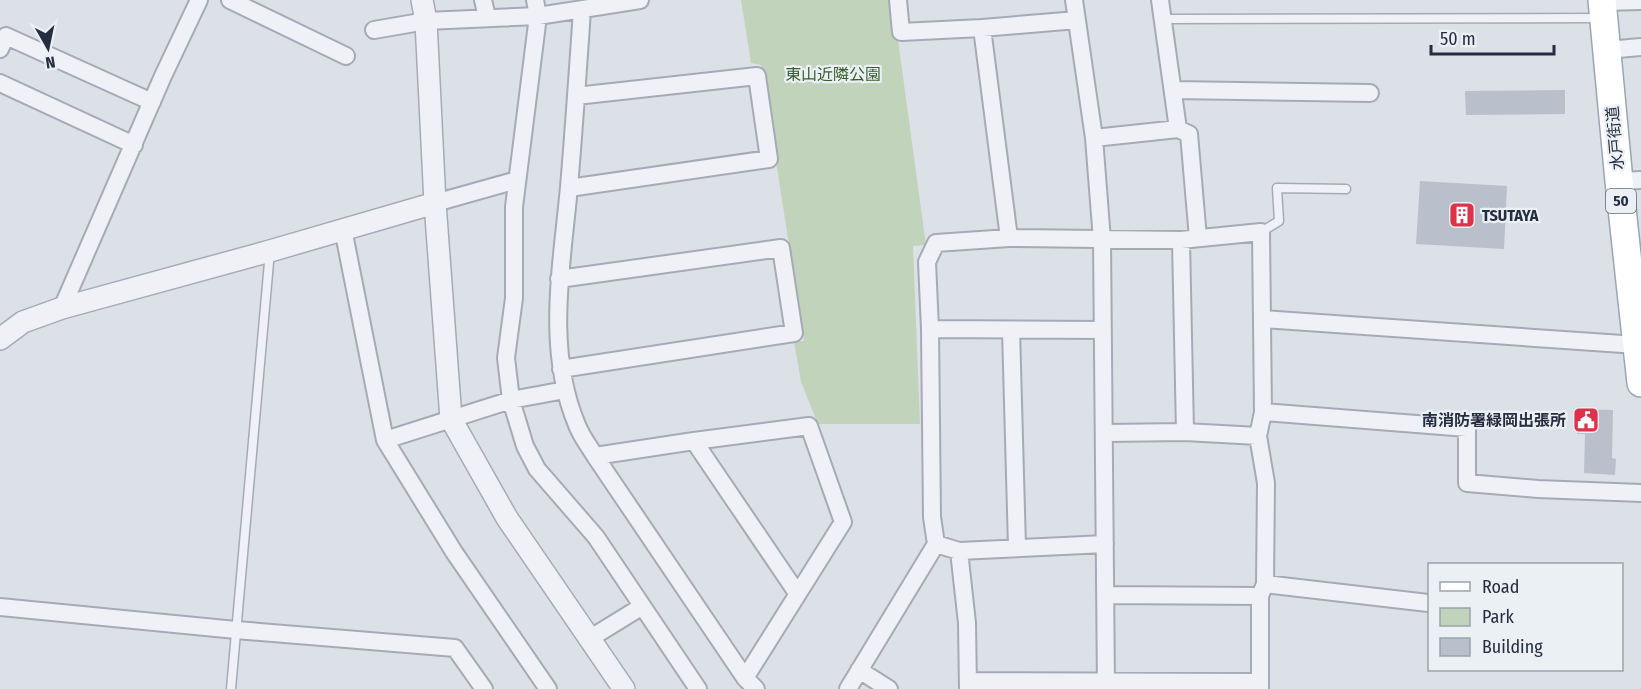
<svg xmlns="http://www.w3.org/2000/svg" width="1641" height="689" font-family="'Fira Sans Condensed','Noto Sans JP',sans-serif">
  <rect width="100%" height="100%" fill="#dce1e8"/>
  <!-- green -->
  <path fill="#c2d3bc" d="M741,0h148l9,40 28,205 -13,1 7,178h-102l-17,-42 -7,-40 10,-1 -43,-276 -10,-2z"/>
  <!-- building -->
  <path fill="#b9bfcb" d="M1565,90v24l-99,1 -1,-24z
    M1420,181l87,5 -3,63 -88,-5z
    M1577,409l36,1 -1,48 4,1 -1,16 -31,-2 1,-39h-8z"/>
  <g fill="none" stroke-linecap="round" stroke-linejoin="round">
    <defs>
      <path id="service" d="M1164,19l436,-1
        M1261,232l18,-11 -2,-33 69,1
        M231,689l39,-438"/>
      <path id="minor" d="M230,0l116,56
        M483,0l4,17
        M535,0l3,16 -24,191v91l-8,60 5,42 14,46 12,23 59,68 102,152
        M898,0l3,32 81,-4 95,-8
        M1074,0l20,138 8,102 4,449
        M1160,0l18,129
        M1602,2l39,-1
        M582,10c-4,59 -8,118 -13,177 -7,78 -24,162 8,238 4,11 12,21 18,31l150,222 11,11
        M982,28l27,210
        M374,30l52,-9 112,-5 102,-16
        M0,49l6,-13 146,66
        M1607,50l34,-3
        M0,83l134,62
        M1174,90l196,3
        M1094,138l84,-9 11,5 9,104
        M1619,181l22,-1
        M569,188l200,-29 -12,-83 -181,20
        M435,203l82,-23
        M343,229l42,211 69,112 94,137
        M1181,240l4,192
        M559,279l222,-31 13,85 -233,36
        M62,308l101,-232 36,-76
        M1262,319l375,26
        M930,329l173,1
        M1011,330l6,217
        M1263,412l204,16v55l71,6 103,4
        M1258,436l8,47 -1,101 -5,12v93
        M385,440l126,-40 54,-10
        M694,441l115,-15 34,96 -98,156
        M595,456l99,-15 103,152
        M936,544l23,7 146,-7
        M959,551l8,72 1,66
        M1265,584l163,19
        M1106,595l154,1
        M0,607l236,23 219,18 29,41
        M589,639l52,-32
        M859,670l30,19
        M969,681l291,1
        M848,689l88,-145 -4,-27 -2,-188 -3,-67 9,-19 73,-5 172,2 80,-8 2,180 -5,24 -73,-4 -80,1"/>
      <path id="tertiary" d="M422,0l4,21 9,182 16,216 56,99 117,171
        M0,339l23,-17 39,-14 208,-57 165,-48"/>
      <path id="primary" d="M1602,0l17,181 22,202"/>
    </defs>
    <!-- service casing -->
    <use href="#service" stroke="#a5abb6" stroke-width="11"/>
    <!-- minor casing -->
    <use href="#minor" stroke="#a5abb6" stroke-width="20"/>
    <!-- tertiary casing -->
    <use href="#tertiary" stroke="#a5abb6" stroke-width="24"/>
    <!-- primary casing -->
    <use href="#primary" stroke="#9aa5b5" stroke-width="30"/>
    <!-- service -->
    <use href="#service" stroke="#eff1f6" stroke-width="8"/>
    <!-- minor -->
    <use href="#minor" stroke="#eff1f6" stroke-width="16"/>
    <!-- tertiary -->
    <use href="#tertiary" stroke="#eff1f6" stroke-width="21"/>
    <!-- primary -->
    <use href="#primary" stroke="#fff" stroke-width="27"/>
  </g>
  <!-- icons -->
  <defs>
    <symbol id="building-square" viewBox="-11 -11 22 22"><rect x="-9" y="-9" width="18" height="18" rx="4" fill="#dc324a" stroke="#ebf0f5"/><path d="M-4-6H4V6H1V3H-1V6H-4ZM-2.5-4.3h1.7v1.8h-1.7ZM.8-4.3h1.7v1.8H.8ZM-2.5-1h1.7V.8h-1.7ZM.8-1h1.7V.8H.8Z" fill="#fff"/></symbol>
    <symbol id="civic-square" viewBox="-11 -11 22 22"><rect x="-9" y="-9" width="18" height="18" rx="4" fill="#dc324a" stroke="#ebf0f5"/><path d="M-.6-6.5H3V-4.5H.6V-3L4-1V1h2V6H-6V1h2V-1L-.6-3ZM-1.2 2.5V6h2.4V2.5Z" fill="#fff"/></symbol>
  </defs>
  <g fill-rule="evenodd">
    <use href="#building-square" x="1447" y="200" width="30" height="30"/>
    <use href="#civic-square" x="1571" y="405" width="30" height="30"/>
  </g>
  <g text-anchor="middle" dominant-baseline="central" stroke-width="4.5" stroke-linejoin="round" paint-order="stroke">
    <!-- shield labels -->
    <rect fill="#ebf0f5" stroke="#606876" stroke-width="1.5" x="1606" y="189" width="30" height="24" rx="4.5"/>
    <g font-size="15" font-weight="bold" fill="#242e40">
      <text x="1621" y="201">50</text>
    </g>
    <!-- park labels -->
    <g font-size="16" fill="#385d30" stroke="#ebf0f5">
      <text x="833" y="74">東山近隣公園</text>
    </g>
    <!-- street labels -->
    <g font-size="16" fill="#242e40" stroke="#ebf0f5">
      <text transform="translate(1615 138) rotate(-95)">水戸街道</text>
    </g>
    <!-- poi labels -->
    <g font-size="16" font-weight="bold" fill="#242e40" stroke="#ebf0f5" text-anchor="start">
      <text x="1482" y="215">TSUTAYA</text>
      <text x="1566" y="420" text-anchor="end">南消防署緑岡出張所</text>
    </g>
  </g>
  <!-- legend -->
  <rect x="1428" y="563" width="195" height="108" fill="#ebf0f5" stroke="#9ba2ad" stroke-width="1.5"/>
  <rect x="1440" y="582" width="30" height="9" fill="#ffffff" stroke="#9ba2ad" stroke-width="1.5"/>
  <text x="1482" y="593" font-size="18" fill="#242e40">Road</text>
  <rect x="1440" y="608" width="30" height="18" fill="#c2d3bc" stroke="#9ba2ad" stroke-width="1.5"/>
  <text x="1482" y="623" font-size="18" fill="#242e40">Park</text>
  <rect x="1440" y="638" width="30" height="18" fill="#b9bfcb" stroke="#9ba2ad" stroke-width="1.5"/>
  <text x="1482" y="653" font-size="18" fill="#242e40">Building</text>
  <!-- north arrow -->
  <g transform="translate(48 48) rotate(171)" stroke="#ebf0f5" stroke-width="4.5" paint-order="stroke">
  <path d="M0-4.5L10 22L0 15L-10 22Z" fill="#242e40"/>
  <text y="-9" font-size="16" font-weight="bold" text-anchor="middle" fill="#242e40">N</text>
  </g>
  <!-- scale -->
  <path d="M1431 45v9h123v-9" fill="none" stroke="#242e40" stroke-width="3"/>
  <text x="1440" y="45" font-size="18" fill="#242e40" stroke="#ebf0f5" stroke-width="4.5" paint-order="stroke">50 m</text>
</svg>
